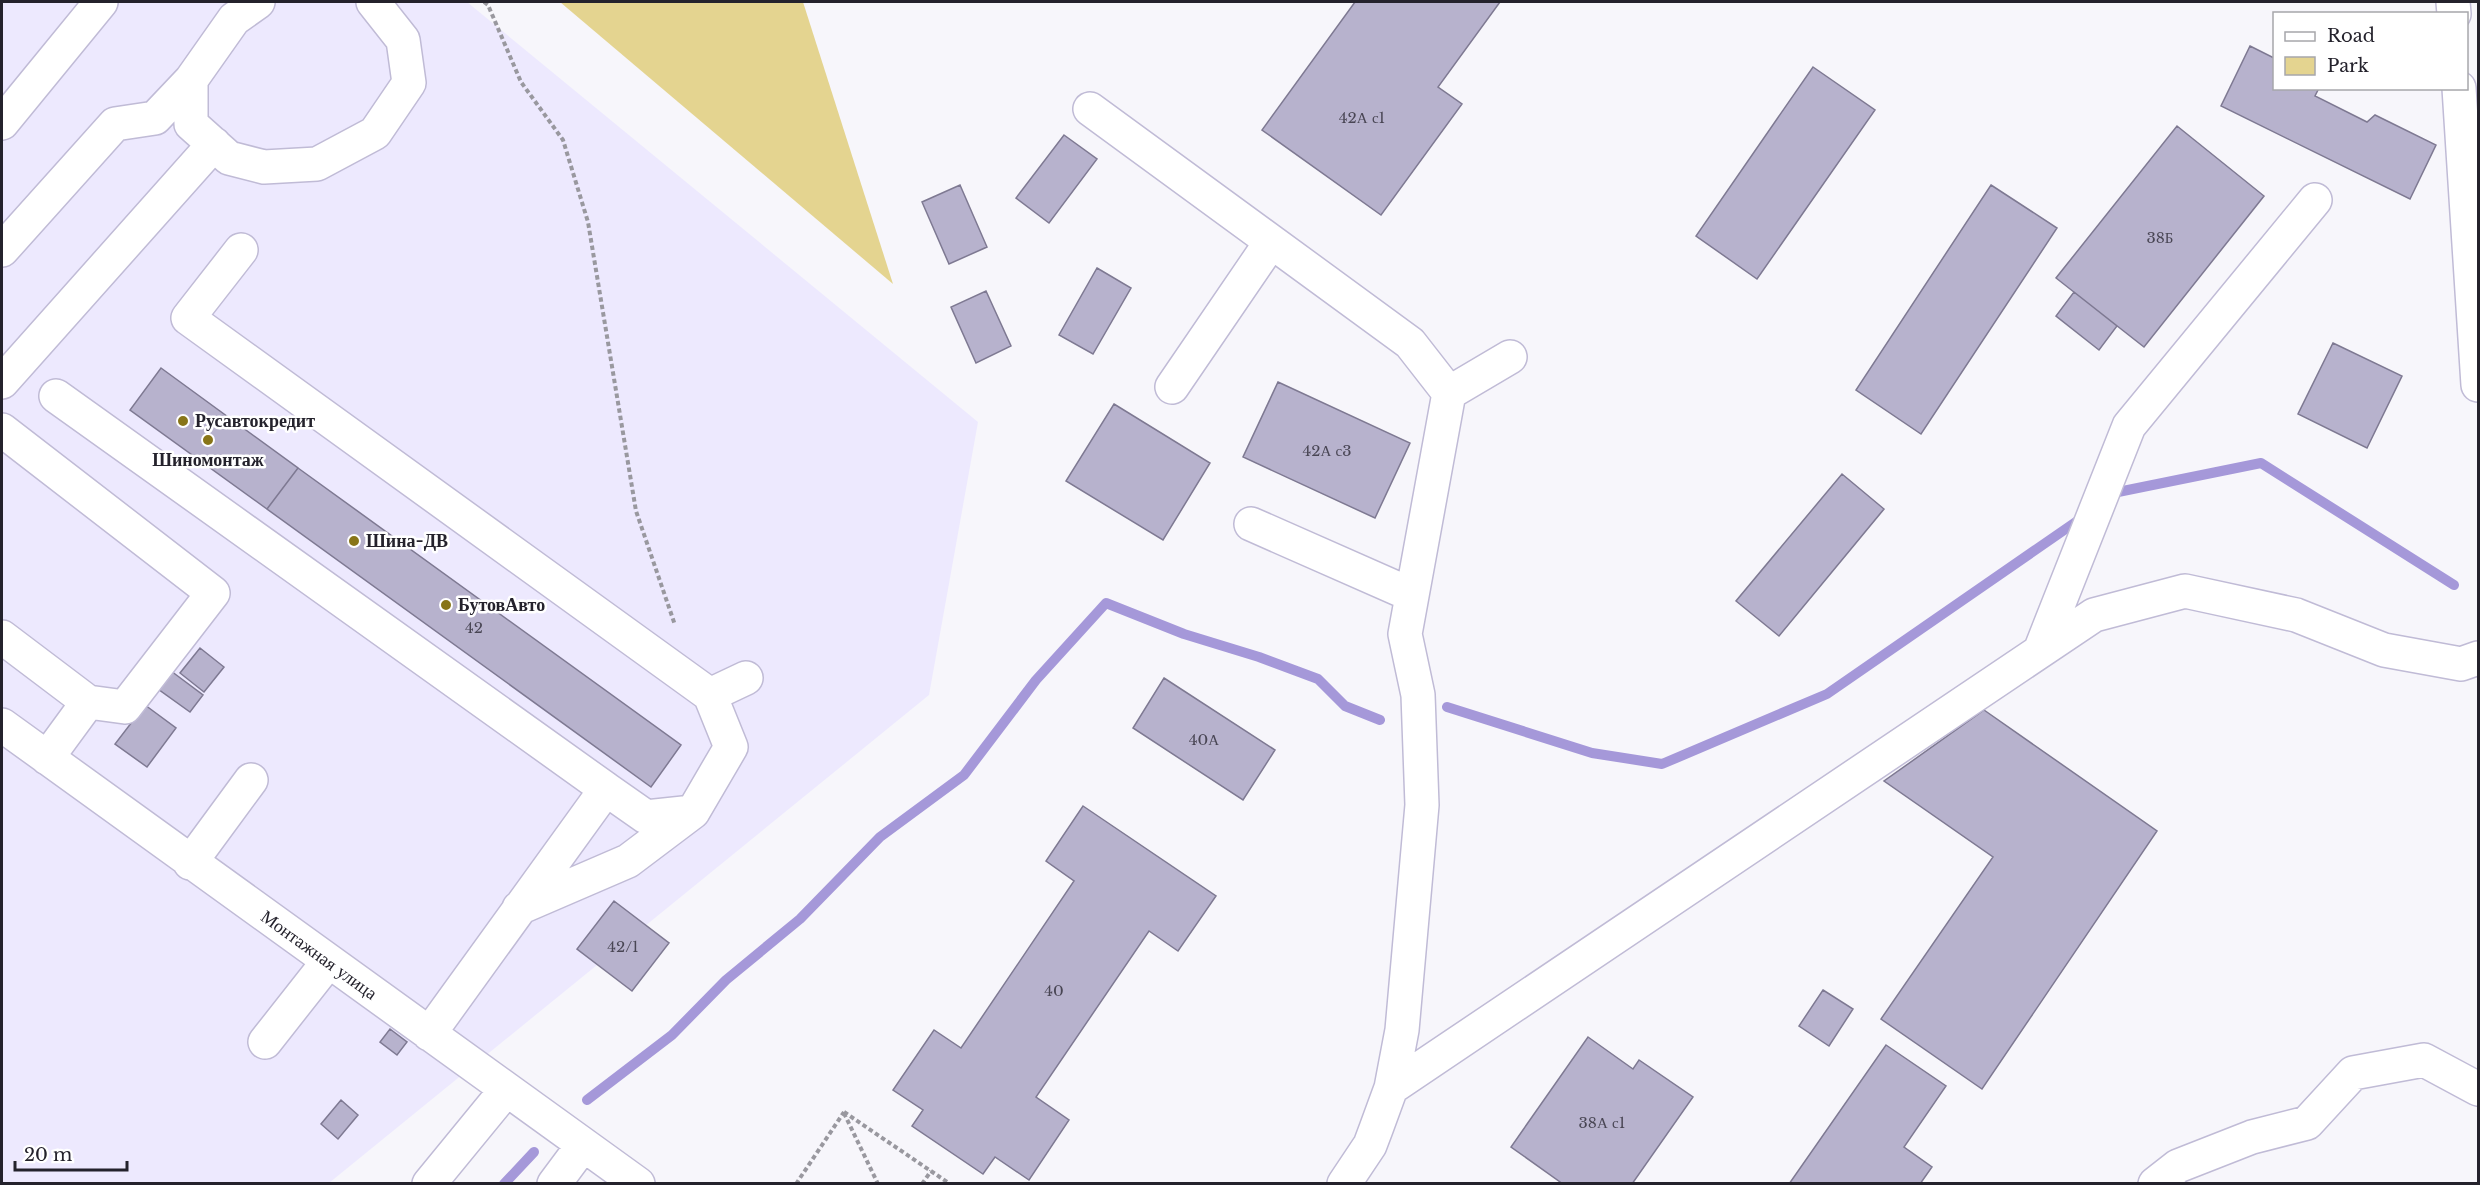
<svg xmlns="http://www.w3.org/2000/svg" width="2480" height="1185" font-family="'Libre Baskerville',serif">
  <rect width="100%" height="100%" fill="#f7f6fb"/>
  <!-- built -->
  <path fill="#ede9fe" d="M2,2h465l511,420 -49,273 -600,488 -327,1z"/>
  <!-- green -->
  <path fill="#e4d490" d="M560,2h243l90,282z"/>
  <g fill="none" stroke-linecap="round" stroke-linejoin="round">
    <!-- stream -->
    <path stroke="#a598d9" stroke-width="10" d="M2110,497l8,-5 143,-29 193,122
      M1447,707l145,46 70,11 165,-70 256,-177
      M587,1100l85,-65 54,-55 74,-61 80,-82 84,-62 72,-95 70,-77 78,31 75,23 59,22 27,27 35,14
      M504,1184l30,-32"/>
  </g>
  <!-- building -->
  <path fill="#b7b2cd" stroke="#7e7992" stroke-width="1.5" d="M1355,2h145l-62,85 24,17 -81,111 -119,-85z
    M2250,46l24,12v30h45l-4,8 52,26 8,-7 61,30 -26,54 -189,-93z
    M1813,67l62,43 -118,169 -61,-43z
    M2177,126l87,70 -120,151 -88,-69z
    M1064,135l33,24 -48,64 -33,-25z
    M960,185l27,62 -38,17 -27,-62z
    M1991,185l66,43 -136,206 -65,-44z
    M1097,268l34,20 -38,66 -34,-19z
    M986,291l25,55 -35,17 -25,-56z
    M2074,292l43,34 -18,24 -43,-34z
    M2333,343l69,33 -35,72 -69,-34z
    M161,368l137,100 -31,41 -137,-99z
    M1278,382l132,61 -35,75 -132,-61z
    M1114,404l96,59 -47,77 -97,-59z
    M298,468l383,277 -30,42 -384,-278z
    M1842,474l42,35 -105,127 -43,-35z
    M200,648l24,19 -20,25 -24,-19z
    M171,671l32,24 -13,17 -32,-23z
    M1164,678l111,72 -32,50 -110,-72z
    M145,705l31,23 -29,39 -32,-23z
    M1984,710l173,121 -175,258 -101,-70 112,-162 -109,-76z
    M1083,806l133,90 -38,55 -29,-20 -113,166 33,23 -40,60 -34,-23 -12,17 -71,-48 11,-16 -30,-20 41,-60 27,18 113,-167 -28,-20z
    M614,901l55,42 -37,48 -55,-42z
    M1823,990l30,19 -24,37 -30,-20z
    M390,1029l17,13 -10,13 -17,-13z
    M1588,1037l45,32 6,-9 54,37 -61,87h-69l-52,-37z
    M1886,1045l60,41 -42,61 28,20 -12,17h-131z
    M341,1100l17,15 -20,24 -17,-15z"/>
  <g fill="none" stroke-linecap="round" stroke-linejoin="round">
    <defs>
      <path id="minor" d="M2453,2l1,12
        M191,80v44l38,34 35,9 53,-3 58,-31 34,-50 -6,-43 -30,-38
        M2459,88l19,297
        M1090,109l320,234 39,50 -44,241 13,61 4,110 -20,225 -11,58 -15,41 -6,16 -26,39
        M2,123l99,-121
        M2,250l113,-126 40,-6 36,-38 43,-61 24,-17
        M241,250l-53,68 522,377 21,52 -38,65 -65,49 -109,47
        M2,382l212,-238
        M1172,387l99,-145
        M1449,393l61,-36
        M56,396l550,393 -177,245
        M2,430l211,163 -88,114 -37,-5 -41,56
        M1251,524l161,71
        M2,637l86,65
        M2040,651l89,-225 186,-226
        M710,695l36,-17
        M2,725l636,459
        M606,789l40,28 47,-5
        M190,863l61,-83
        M265,1042l63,-80
        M1391,1088l703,-473 91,-24 111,24 88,35 77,14 17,-6
        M429,1184l77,-94
        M554,1184l29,-39
        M2155,1184l23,-18 74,-29 55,-14 46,-50 71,-13 54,29"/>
    </defs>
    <!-- minor casing -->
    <use href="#minor" stroke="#c0bbd6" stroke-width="36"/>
    <!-- path -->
    <path stroke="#99989f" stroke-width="4" stroke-dasharray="4.5 3" stroke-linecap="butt" d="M484,2l4,3 33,77 42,58 25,82 48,289 39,114
      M844,1112l106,72
      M844,1113l34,71
      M796,1184l48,-72
      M922,1184l9,-13"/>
    <!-- minor -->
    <use href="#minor" stroke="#fff" stroke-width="33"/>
  </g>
  <!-- markers -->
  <g fill="#887518" stroke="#fff" stroke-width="2">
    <circle cx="183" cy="421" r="6"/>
    <circle cx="208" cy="440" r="6"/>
    <circle cx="354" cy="541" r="6"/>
    <circle cx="446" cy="605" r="6"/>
  </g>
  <g text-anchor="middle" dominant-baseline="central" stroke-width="5" stroke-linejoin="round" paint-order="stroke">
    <!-- number labels -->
    <g font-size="15" fill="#494654">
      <text x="1362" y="117">42А с1</text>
      <text x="2160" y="237">38Б</text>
      <text x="1327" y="450">42А с3</text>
      <text x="474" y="627">42</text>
      <text x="1204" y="739">40А</text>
      <text x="623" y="946">42/1</text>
      <text x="1054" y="990">40</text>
      <text x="1602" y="1122">38А с1</text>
    </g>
    <!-- poi labels -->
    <g font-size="18" font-weight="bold" fill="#24222c" stroke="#fff" text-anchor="start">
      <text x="195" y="421">Русавтокредит</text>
      <text x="208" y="460" text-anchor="middle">Шиномонтаж</text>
      <text x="366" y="541">Шина-ДВ</text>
      <text x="458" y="605">БутовАвто</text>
    </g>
    <!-- street labels -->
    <g font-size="18" fill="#24222c" stroke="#fff">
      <text transform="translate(319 955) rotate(36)">Монтажная улица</text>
    </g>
  </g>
  <!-- border -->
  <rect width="2480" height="1185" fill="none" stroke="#24222c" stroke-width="6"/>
  <!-- legend -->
  <rect x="2273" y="12" width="195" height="78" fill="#ffffff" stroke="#a7a7ab" stroke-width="1.5"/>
  <rect x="2285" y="32" width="30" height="9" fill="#ffffff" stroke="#a7a7ab" stroke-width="1.5"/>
  <text x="2327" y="42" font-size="18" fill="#24222c">Road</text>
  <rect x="2285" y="57" width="30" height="18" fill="#e4d490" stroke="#a7a7ab" stroke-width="1.5"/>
  <text x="2327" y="72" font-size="18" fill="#24222c">Park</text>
  <!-- scale -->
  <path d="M15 1161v9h112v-9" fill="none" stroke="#24222c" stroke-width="3"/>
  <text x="24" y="1161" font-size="18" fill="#24222c" stroke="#ffffff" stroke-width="4.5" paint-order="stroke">20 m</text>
</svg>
